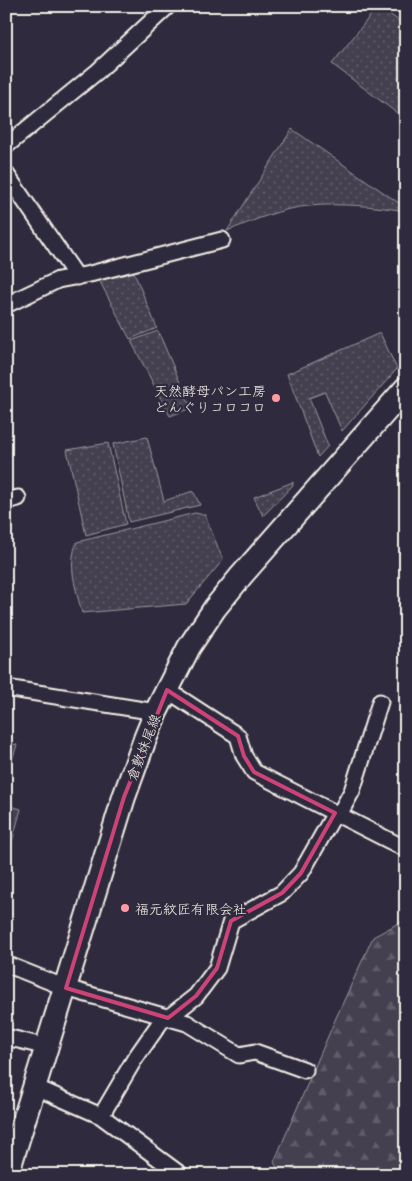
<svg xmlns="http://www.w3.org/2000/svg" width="412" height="1181" font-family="Mali,'Klee One',sans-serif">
  <defs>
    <pattern id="grass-dots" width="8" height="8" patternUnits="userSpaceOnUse" patternTransform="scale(1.25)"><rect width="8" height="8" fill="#454050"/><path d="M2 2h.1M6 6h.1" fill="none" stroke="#605c69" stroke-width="1.8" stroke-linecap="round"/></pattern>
    <pattern id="forest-firs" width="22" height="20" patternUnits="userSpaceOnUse" patternTransform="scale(1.25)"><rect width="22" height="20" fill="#454050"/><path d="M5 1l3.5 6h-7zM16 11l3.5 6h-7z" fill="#605c69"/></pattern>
  </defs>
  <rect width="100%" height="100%" fill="#2f2a3d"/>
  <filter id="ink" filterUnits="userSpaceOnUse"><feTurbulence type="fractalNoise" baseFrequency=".02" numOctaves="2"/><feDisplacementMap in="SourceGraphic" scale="10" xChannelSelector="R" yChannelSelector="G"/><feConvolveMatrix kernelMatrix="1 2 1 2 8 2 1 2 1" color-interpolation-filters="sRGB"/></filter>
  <g filter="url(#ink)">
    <!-- grass -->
    <path fill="url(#grass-dots)" stroke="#9c989c" d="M378,6l28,20v94l-74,-56z
      M292,129l114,79v3c-32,-5 -65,-8 -97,-5 -28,2 -56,15 -82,25z
      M132,268l25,60 -27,11 -32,-61z
      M158,331l33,77 -21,8 -39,-75z
      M380,333l17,36 -55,62 -17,-39 -16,6 19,48 -10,11 -31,-83z
      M147,437l17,64 29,-10 7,14 -71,17 -16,-78z
      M108,443l18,81 -40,11 -19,-85z
      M293,482v3l-30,31 -9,-19z
      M195,513l10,2 18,45 -37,44 -104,9c-6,-24 -15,-48 -5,-71z
      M6,805l15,4 -15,55z"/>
    <!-- forest -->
    <path fill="url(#forest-firs)" stroke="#9c989c" d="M6,742l11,3 -11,34z
      M406,919v256h-125l-7,-13 61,-142 38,-83z"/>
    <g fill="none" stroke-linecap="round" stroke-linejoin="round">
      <defs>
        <path id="minor" d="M6,146l92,-75 70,-65
          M6,174l71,103
          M6,305l52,-25 32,-6 132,-34
          M6,501l12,-3
          M6,688l150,24
          M167,690l71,46 6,20 10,16 152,77
          M339,815l13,-24 28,-89
          M6,964l60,24 121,35 52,32 16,-3 50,18
          M168,1018l28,-22 21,-28 14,-47 51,-28 19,-20 34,-60
          M6,1037l41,10
          M35,1087l66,29 80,59
          M101,1116l33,-56 30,-43"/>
        <path id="secondary" d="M7,1175l117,-378 21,-58 11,-27 33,-65 26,-39 26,-32 165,-188"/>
      </defs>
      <!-- minor casing -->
      <use href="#minor" stroke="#f4f1e8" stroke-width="19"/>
      <!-- secondary casing -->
      <use href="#secondary" stroke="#f4f1e8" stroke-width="26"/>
      <!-- minor -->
      <use href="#minor" stroke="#2f2a3d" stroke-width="15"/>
      <!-- secondary -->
      <use href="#secondary" stroke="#2f2a3d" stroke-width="22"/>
    </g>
  </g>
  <!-- marked area -->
  <path fill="none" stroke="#cc4377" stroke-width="4" stroke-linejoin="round" d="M167,690l71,46 6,20 10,16 81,41 -34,60 -19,20 -51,28 -14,47 -21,28 -28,22 -102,-30 58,-191z"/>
  <!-- markers -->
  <g fill="#ff9aa2" stroke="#2f2a3d" stroke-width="2">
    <circle cx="276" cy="398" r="5"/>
    <circle cx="125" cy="908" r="5"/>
  </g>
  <g text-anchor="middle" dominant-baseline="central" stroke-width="4.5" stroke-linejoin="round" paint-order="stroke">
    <!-- poi labels -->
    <g font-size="14" fill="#f4f1e8" stroke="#2f2a3d" text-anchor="end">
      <text x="266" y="390">天然酵母パン工房<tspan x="266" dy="16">どんぐりコロコロ</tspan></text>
      <text x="135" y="908" text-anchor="start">福元紋匠有限会社</text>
    </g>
    <!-- street labels -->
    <g font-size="14" fill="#f4f1e8" stroke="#2f2a3d">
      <text transform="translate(143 747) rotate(-69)">倉敷妹尾線</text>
    </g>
  </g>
  <!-- margin -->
  <rect width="412" height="1181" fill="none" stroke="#2f2a3d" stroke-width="25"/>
  <rect x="12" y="12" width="387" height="1156" fill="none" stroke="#f4f1e8" stroke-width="2" filter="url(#ink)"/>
</svg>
